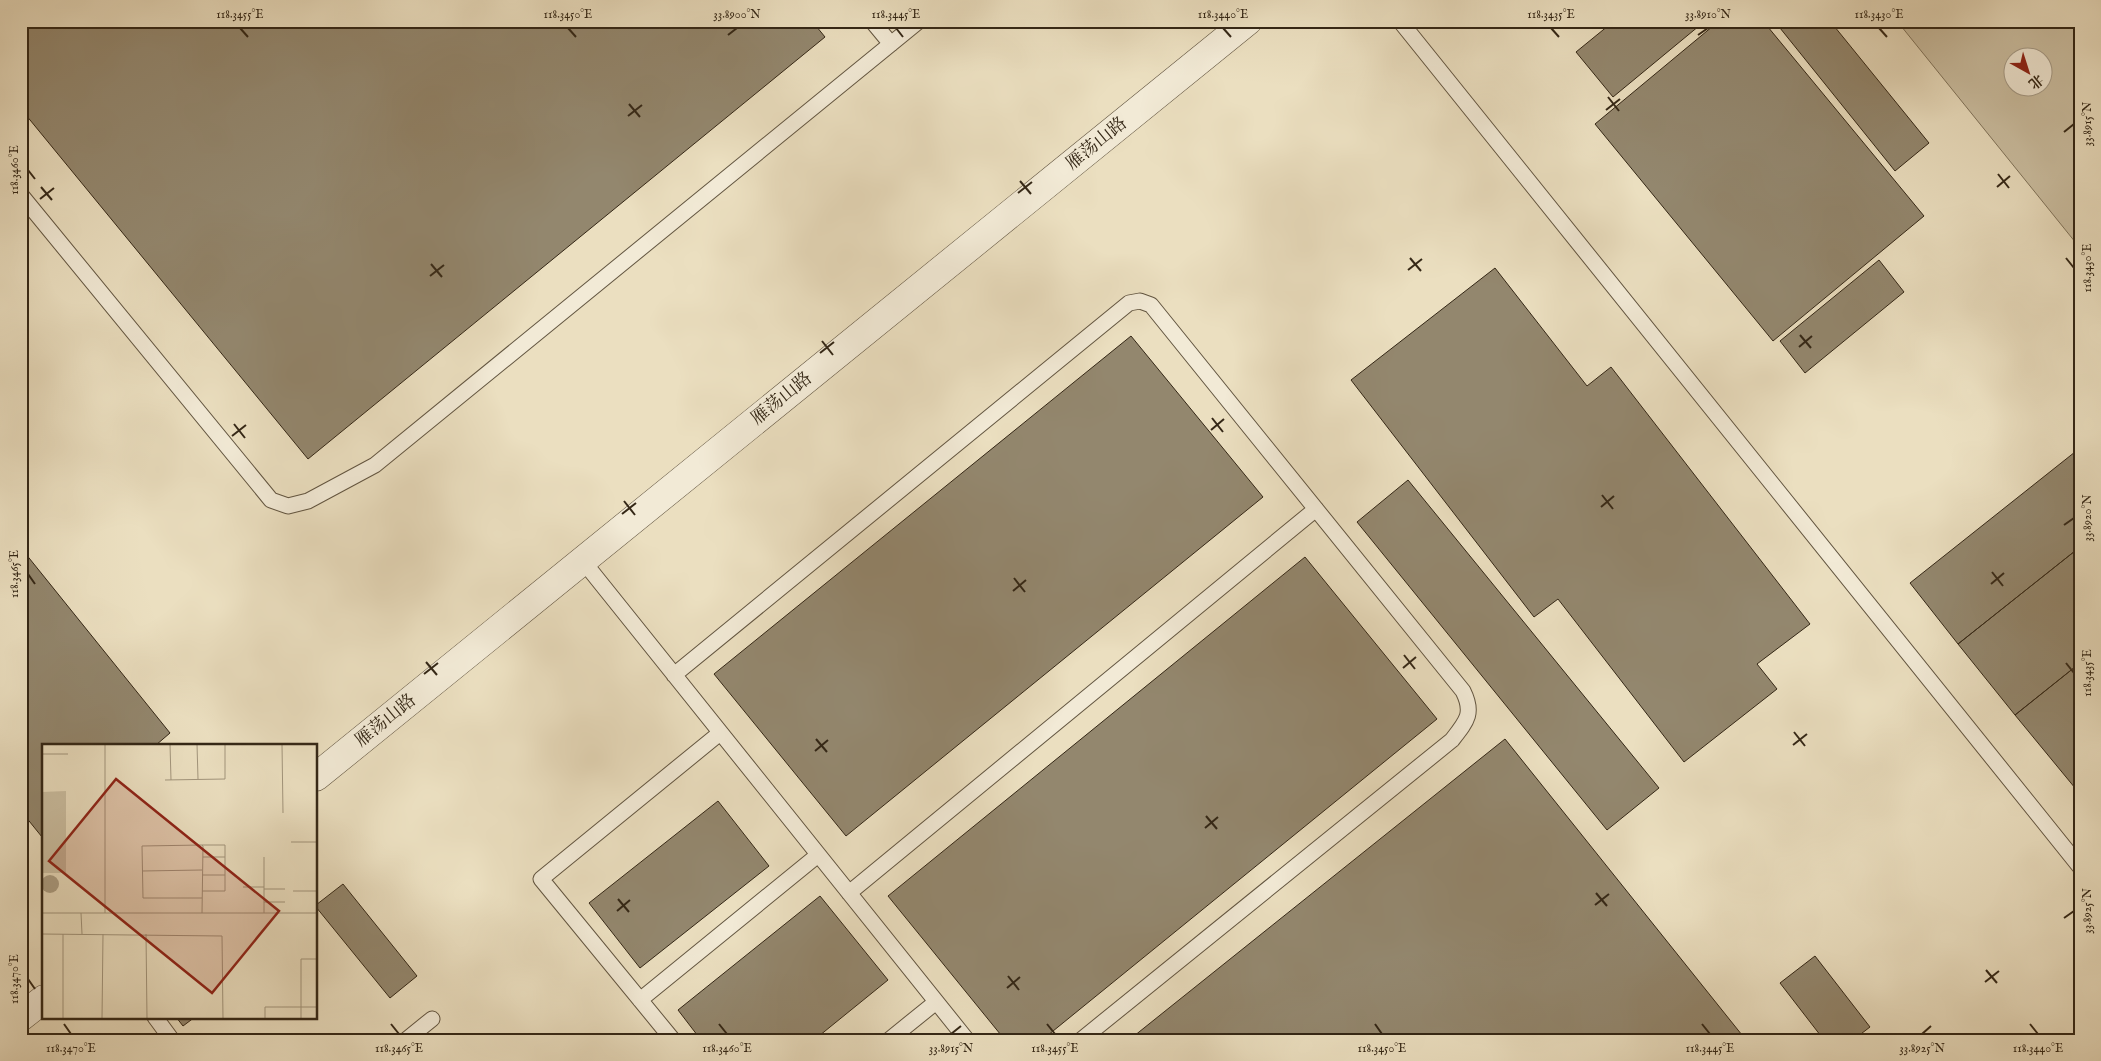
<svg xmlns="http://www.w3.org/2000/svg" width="2101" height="1061" font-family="'IM FELL English','Noto Serif SC',serif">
  <rect width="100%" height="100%" fill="#ebdfc0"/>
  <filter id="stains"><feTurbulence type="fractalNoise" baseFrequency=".004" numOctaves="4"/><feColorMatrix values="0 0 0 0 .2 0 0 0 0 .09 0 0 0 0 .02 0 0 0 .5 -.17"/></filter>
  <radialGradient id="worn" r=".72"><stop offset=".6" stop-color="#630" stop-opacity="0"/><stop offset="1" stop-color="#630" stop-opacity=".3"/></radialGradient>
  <!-- green -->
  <path fill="#ccc0a3" stroke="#80745c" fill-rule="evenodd" d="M1897,21h183v227zM2014,58h30v30h-30z"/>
  <!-- building -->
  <path fill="#93876e" stroke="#342716" d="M21,21h791l13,16 -517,422 -287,-350z
    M1614,21h91l-92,76 -37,-45z
    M1719,21h44l161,195 -151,125 -178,-217z
    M1788,21h42l99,122 -34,28 -115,-143z
    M1879,260l25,32 -99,81 -25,-32z
    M1495,268l92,118 24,-19 199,257 -53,40 20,25 -93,73 -126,-163 -24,18 -183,-237z
    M1131,336l132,161 -417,339 -132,-162z
    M2080,448v99l-122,97 -48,-61z
    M1408,480l251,308 -52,42 -250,-308z
    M2080,547v116l-65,52 -57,-71z
    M21,548l149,185 -14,12h-112v90l-2,2 -21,-26z
    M1305,557l132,162 -395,321h-37l-117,-144z
    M2080,663v131l-65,-79z
    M1505,739l241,301h-617z
    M718,801l51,65 -129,102 -51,-65z
    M343,884l74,92 -27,22 -74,-91v-2z
    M820,896l68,84 -74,60h-113l-23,-30z
    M1815,956l55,71 -17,13h-29l-44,-57z
    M176,1017h19l-12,9z"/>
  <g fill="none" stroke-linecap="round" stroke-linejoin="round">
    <defs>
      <path id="lane" d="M872,21l19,23
        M1400,21l680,846
        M21,195l250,305 17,6 20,-5 67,-36 544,-444
        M583,561l384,479
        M674,675l455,-372 11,-2 11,4 312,386c11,22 4,30 -11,49l-371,300
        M849,893l467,-384
        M640,1000l178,-145
        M155,1017l17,23
        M406,1040l26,-21
        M673,1040l-132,-161 179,-146
        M889,1040l47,-38"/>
      <path id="street" d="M316,777l932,-756
        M21,1017l23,-18"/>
    </defs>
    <!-- lane casing -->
    <use href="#lane" stroke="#625540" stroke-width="17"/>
    <!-- street casing -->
    <use href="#street" stroke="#625540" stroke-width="29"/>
    <!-- lane -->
    <use href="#lane" stroke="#f2ead6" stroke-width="15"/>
    <!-- street -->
    <use href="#street" stroke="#f2ead6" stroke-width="28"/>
  </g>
  <!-- ticks -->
  <path fill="none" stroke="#342716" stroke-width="2" d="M240,28l8,9M568,28l8,9M896,28l7,9M1223,28l8,9M1551,28l8,9M1879,28l8,9M728,35l9,-7M1698,35l10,-7M1608,97l11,14M629,104l11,13M1606,110l14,-11M628,116l14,-11M2064,132l10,-8M28,170l7,9M1998,174l11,14M1020,181l11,13M41,187l11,13M1997,187l13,-11M1018,193l14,-11M40,199l14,-11M1410,258l11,13M2066,258l8,10M431,264l11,13M1408,270l14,-11M430,276l14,-11M1800,335l11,13M822,341l11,14M1799,347l13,-11M820,353l14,-11M1212,418l11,14M234,424l11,14M1211,430l13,-11M232,436l14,-11M1602,495l11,14M624,501l11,14M1601,507l13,-11M622,514l14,-11M2064,525l10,-7M1992,572l11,14M28,574l7,10M1014,578l11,14M1991,584l13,-11M1013,591l13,-11M1404,655l11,14M426,662l11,13M2066,663l8,10M1403,668l13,-11M424,674l14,-11M1794,732l11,14M816,739l11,13M1793,745l14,-11M815,751l13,-11M1206,816l11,13M1205,828l13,-11M1596,893l11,13M618,899l11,13M1595,905l14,-11M617,911l13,-11M2064,918l10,-7M1986,970l11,13M1008,976l11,14M28,979l7,10M1985,982l14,-11M1007,988l13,-11M64,1024l7,10M391,1024l8,10M719,1024l8,10M1047,1024l8,10M1375,1024l7,10M1702,1024l8,10M2030,1024l8,10M951,1034l10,-8M1922,1034l9,-8"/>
  <g text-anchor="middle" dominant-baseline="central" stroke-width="5" stroke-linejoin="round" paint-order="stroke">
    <!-- street labels -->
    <g font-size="18" fill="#342716" stroke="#f2ead6">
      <text transform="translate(1097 144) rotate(-39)">雁荡山路</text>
      <text transform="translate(782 399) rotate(-39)">雁荡山路</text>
      <text transform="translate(386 721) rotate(-39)">雁荡山路</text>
    </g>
  </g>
  <!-- overview -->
  <g transform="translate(42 744)">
    <rect width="275" height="275" fill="#ebdfc0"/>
    <path d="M24,47v82h-24v-81z" fill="#ccc0a3"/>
    <path d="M-1 140a9 9 0 1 1 18 0a9 9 0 1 1-18 0Z" fill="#ada086"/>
    <path fill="none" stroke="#a2957c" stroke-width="1" d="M128,0l1,36M155,0l1,35M240,0l1,69M0,10h26M123,36l60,-1v-35M249,98h26M160,101h23v46h-23M161,113h22M100,127l60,-1M160,131h23M201,143h21M222,145h21M251,147h24M222,158h21M0,169h275M39,169l1,21M63,169v-169M160,169l1,-67 -1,-1 -60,1 1,52h59M222,169v-56M0,190l180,2 1,83M21,190v85M104,190l1,85M60,275l1,-85M223,275v-12h52M259,275v-60h16"/>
    <path fill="#8f2418" fill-opacity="0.15" stroke="#8f2418" stroke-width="2.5" d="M74,35l163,132 -67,82 -163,-132z"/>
    <rect width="275" height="275" fill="none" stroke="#342716" stroke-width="2.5"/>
  </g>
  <!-- margin -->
  <rect width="2101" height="1061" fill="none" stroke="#ebdfc0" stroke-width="55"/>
  <!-- north arrow -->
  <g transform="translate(2028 72) rotate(141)"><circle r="24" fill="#f2ead6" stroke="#a69c89"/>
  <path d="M0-4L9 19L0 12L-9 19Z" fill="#8f2418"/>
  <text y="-8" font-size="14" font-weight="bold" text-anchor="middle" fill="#342716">北</text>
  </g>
  <rect x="28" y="28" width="2046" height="1006" fill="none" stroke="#342716" stroke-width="2"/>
  <g font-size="12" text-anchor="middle" fill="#342716">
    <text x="240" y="18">118.3455°E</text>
    <text x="568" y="18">118.3450°E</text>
    <text x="737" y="18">33.8900°N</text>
    <text x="896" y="18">118.3445°E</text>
    <text x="1223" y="18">118.3440°E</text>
    <text x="1551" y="18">118.3435°E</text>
    <text x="1708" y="18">33.8910°N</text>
    <text x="1879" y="18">118.3430°E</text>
    <text transform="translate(2087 124) rotate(-90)" y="4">33.8915°N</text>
    <text transform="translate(14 170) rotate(-90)" y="4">118.3460°E</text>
    <text transform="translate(2087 268) rotate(-90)" y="4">118.3430°E</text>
    <text transform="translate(2087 518) rotate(-90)" y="4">33.8920°N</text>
    <text transform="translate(14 574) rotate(-90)" y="4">118.3465°E</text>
    <text transform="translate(2087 673) rotate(-90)" y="4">118.3435°E</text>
    <text transform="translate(2087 911) rotate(-90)" y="4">33.8925°N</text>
    <text transform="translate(14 979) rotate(-90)" y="4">118.3470°E</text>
    <text x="71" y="1052">118.3470°E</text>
    <text x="399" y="1052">118.3465°E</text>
    <text x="727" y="1052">118.3460°E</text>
    <text x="951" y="1052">33.8915°N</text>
    <text x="1055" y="1052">118.3455°E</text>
    <text x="1382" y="1052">118.3450°E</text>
    <text x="1710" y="1052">118.3445°E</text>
    <text x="1922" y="1052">33.8925°N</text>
    <text x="2038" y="1052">118.3440°E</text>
  </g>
  <rect width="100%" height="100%" filter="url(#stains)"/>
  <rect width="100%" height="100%" fill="url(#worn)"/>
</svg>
